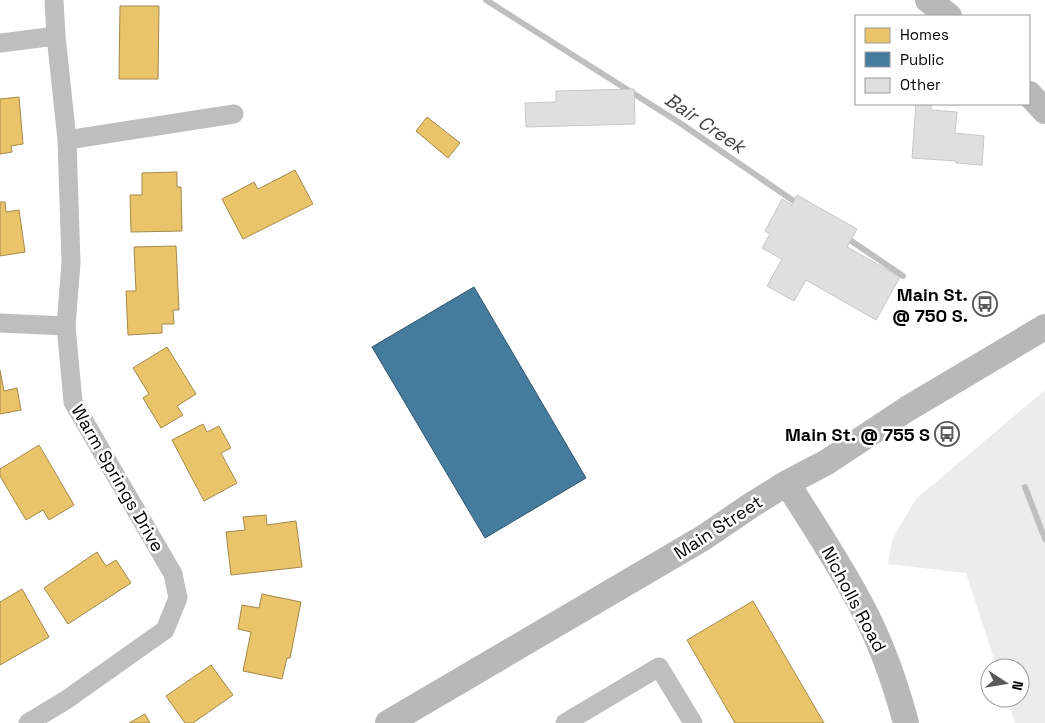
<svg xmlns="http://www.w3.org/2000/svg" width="1045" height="723" font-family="'Space Grotesk',sans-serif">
  <rect width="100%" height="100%" fill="#fff"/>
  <!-- green -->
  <path fill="#ececec" d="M1045,390v333h-30l-8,-25h13v-30h-23l-31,-95 -78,-9 4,-24 24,-41z"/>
  <!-- homes -->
  <path fill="#e9c46a" stroke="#a3894a" d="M120,6h39l-1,73h-39z
    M19,97l4,47 -12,2 1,6 -12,2v-55z
    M427,117l33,26 -12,15 -32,-27z
    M295,170l18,34 -70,35 -21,-40 32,-17 4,7z
    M177,172v15h4l1,44 -51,1 -1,-37h12v-22z
    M0,202h5l1,10 13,-2 6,42 -25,4z
    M176,246l3,64h-6l1,14h-12v9l-34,2 -2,-44h10l-2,-44z
    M167,347l29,47 -19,12 6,9 -22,13 -18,-30 6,-4 -16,-26z
    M0,370l4,21 13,-3 4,22 -21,4z
    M203,424l4,8 12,-6 12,22 -10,5 16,30 -33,18 -32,-61z
    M39,445l35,60 -25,15 -6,-10 -17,10 -26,-44v-7z
    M266,515l1,10 29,-4 6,46 -71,8 -5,-43 19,-2 -2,-13z
    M97,552l9,14 10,-6 15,23 -63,41 -24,-36z
    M22,589l27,48 -49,28v-63z
    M262,594l39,8 -11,56h-3l-5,21 -39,-8 8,-39 -13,-3 4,-24 17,3z
    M753,601l71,122h-89l-48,-83z
    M211,665l22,30 -40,28h-8l-19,-27z
    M145,714l5,9h-21z"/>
  <!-- public -->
  <path fill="#457b9d" stroke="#30566e" d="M474,287l112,191 -101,60 -113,-191z"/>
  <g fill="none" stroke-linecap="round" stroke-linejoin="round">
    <!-- stream -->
    <path stroke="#bfbfbf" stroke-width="6" d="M486,0l194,123 121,83
      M844,236l59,40
      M1025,487l20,52"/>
  </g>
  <!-- building -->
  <path fill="#dfdfdf" stroke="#c7c7c7" d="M634,89l1,35 -109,3 -1,-24 31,-1v-11z
    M916,104h15v6l26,2 -2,21 29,3 -2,29 -26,-2v-2l-44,-3z
    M797,195l60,34 -10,18 53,30 -24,43 -70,-40 -12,21 -27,-15 15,-27 -20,-11 8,-14 -5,-3 17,-32 10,6z"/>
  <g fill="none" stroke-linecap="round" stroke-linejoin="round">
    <!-- street -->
    <path stroke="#bebebe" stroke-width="19" d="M0,43l56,-7
      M67,140l167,-26
      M0,323l66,3
      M28,723l38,-23 99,-70 13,-32 -5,-24 -100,-172 -7,-76 5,-63 -4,-123 -11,-104 -2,-36
      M565,723l94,-56 34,56"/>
    <!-- secondary -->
    <path stroke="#b8b8b8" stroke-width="26" d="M928,0l21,16
      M1029,94l16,17
      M787,483c25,40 52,80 74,122 20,37 34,77 45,118
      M388,723l315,-185 50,-34 34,-21 40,-21 80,-53 138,-82"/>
  </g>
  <!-- icons -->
  <defs>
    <symbol id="bus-ring" viewBox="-11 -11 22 22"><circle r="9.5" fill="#fff" stroke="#595959" stroke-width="1.5"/><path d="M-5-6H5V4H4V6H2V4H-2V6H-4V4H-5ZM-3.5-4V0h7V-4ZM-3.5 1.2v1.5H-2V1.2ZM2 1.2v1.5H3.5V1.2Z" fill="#595959"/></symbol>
  </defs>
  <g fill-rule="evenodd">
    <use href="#bus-ring" x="971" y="290" width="28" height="28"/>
    <use href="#bus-ring" x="933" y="420" width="28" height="28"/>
  </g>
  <g text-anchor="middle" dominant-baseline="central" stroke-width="5" stroke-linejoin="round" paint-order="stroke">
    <!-- poi labels -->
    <g font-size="18" font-weight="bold" fill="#000" stroke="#fff" text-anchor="end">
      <text x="968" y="294">Main St.<tspan x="968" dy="21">@ 750 S.</tspan></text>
      <text x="930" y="434">Main St. @ 755 S</text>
    </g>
    <!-- street labels -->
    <g font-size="18" fill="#000" stroke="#fff">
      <text transform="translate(118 478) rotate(60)">Warm Springs Drive</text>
      <text transform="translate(718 527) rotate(-33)">Main Street</text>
      <text transform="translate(854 599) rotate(62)">Nicholls Road</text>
    </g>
    <!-- water labels -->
    <g font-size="19" font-style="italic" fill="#444" stroke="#fff">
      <text transform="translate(705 123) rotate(34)">Bair Creek</text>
    </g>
  </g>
  <!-- legend -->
  <rect x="855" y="15" width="175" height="90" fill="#ffffff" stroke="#999999"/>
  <rect x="865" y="28" width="25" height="15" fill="#e9c46a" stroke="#999999"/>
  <text x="900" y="40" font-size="15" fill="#000000">Homes</text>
  <rect x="865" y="52" width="25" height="15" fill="#457b9d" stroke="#999999"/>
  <text x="900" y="65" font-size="15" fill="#000000">Public</text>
  <rect x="865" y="78" width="25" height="15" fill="#dfdfdf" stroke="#999999"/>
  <text x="900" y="90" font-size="15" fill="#000000">Other</text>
  <!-- north arrow -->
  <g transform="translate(1005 683) rotate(102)"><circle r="24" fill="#ffffff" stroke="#999999"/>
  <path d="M0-4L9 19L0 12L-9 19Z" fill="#595959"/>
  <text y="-8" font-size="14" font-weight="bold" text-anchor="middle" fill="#000000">N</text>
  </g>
</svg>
